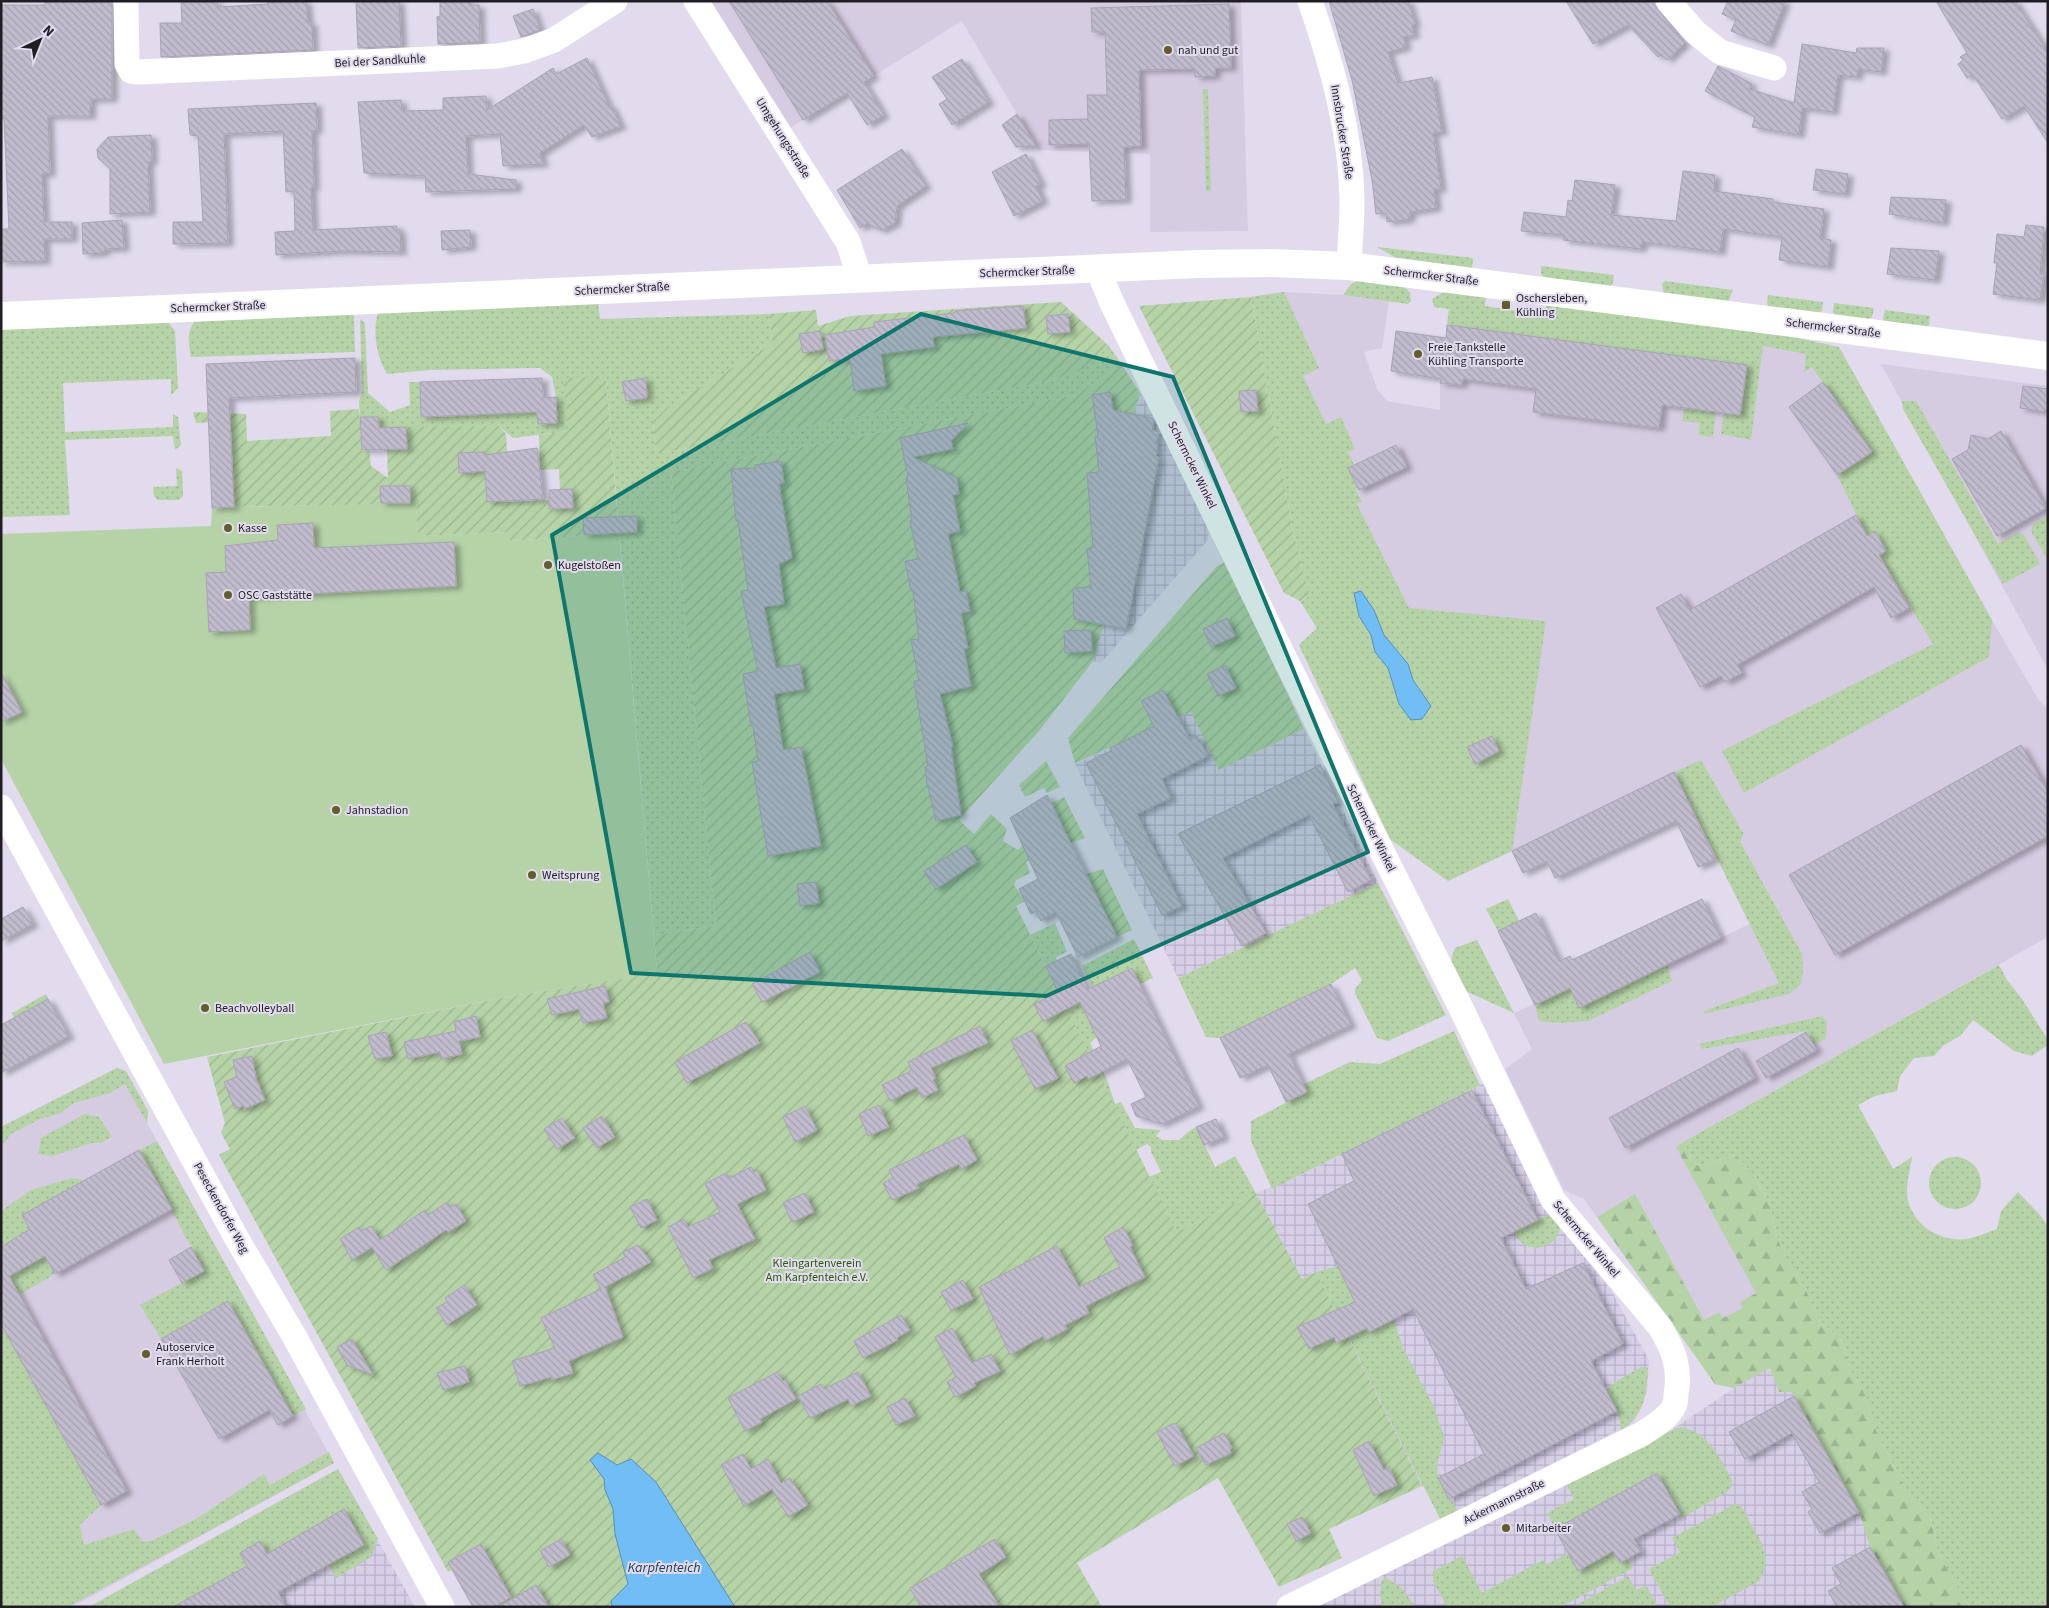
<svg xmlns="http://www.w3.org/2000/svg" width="2049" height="1608" font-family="'Source Sans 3',sans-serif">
  <defs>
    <pattern id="industrial-grid" width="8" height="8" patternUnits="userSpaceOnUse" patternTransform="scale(1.25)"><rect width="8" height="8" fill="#d7cfe8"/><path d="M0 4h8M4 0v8" fill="none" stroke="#b8b1c7"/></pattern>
    <pattern id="grass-dots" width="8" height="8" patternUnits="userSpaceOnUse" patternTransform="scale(1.25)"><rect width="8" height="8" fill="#b5d3a7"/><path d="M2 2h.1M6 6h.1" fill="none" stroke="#9bb590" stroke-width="1.8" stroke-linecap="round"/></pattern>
    <pattern id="forest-firs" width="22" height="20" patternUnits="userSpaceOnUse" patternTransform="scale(1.25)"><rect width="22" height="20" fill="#b5d3a7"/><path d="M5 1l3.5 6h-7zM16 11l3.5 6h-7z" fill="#9bb590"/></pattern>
    <pattern id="garden-furrows" width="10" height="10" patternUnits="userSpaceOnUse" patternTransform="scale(1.25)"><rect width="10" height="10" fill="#b5d3a7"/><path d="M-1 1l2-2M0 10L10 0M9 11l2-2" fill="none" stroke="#9bb590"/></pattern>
    <pattern id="building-back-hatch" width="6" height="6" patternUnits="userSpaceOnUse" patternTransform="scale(1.25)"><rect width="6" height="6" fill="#c1bccd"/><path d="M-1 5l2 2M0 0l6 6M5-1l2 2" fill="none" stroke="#a6a1b0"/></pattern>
    <filter id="shadow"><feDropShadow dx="5.5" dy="3" stdDeviation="2.5" flood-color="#0004"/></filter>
  </defs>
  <rect width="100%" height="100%" fill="#e1dbed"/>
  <!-- commercial -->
  <path fill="#d6cce1" d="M706,1h535l7,230 -98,1v-78l-112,-4 -76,-129 -175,109z
    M1284,292l59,3 46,6 -7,47 -18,4 13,37 10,12 53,9v-27l22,2 7,-57 294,18 77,13 198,340 10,10v228l-365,205 116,208 -65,38 -19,-4 -131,-185 -20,-9 -59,-121 27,-20 -18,-36 56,-25 9,19 199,-97 -38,-69 4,-7 -43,-74 -253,121 -58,-42 -91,-194 18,-17 -17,-27 10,-5 -59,-299z
    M1881,364l167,22v284z
    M117,1068l217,395 -262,144h-71v-480z"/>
  <!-- industrial -->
  <path fill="url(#industrial-grid)" d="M1140,393l16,25 53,108 -1,14 -107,123 -8,-2 11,-37 30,-210z
    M1191,712l28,58 85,-41 74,154 -200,95 -103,-214z
    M1484,1083l66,131 61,76 38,70 -2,31 -14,32 -175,88 -36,-25 -106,-214 -14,7 -46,-86 39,-15z
    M1799,1350l154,257h-645l362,-176 64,-43z
    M338,1469l77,138h-326l75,-42z"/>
  <!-- grass -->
  <path fill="url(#grass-dots)" fill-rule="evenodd" d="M1203,89h5l3,102h-5z
    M1377,247l96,11 -1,10 -78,-11z
    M1541,266l73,9 -1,8 -3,3 -66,-9 -3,-3z
    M1359,280l43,4 8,9 1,8 -3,3 -65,-9 8,-11z
    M1665,281l68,9 -5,12 -64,-9 -2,-9z
    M1454,291l32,4 -1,11 60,9 2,-13 219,29 73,16 153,273 -3,37 -245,136 -22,-42 211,-107 -54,-89 7,-4 -11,-19 -8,4 -30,-61 34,-24 -59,-84 -8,5 2,-18 -43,-8 -12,94 -30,-6 3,-21 16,2 7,-50 -300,-40 2,-16 -15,-2 -2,-8 10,-6z
    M1284,292l35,76 -16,8 23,48 15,-7 14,32 -7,3 6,13 4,22 -3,2 7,13 -5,2 52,104 137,13 -34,230 -64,30 -58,-42 -91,-194 18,-17 -17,-27 10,-5 -17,-65 -42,-234zM1361,591l13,19 10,25 24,29 5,16 7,8 -21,16 -11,-37 -13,-15 -4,-17 -12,-19 -5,-23z
    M1768,295l55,7 -1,9 -4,2 -49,-6 -2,-3z
    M598,303l2,16 169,-5 3,30 -106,64 -13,13 3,33 393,-73c30,-9 37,-14 60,-35l13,19 -46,30 -405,77 45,454 -62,9 -48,-558 -38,54 -55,7 -14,-12 -120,2 -1,-11h-18l-1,-16 3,-9 -2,-73 5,4 3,70 22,19 20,-7 -1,-23h11l2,35 115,-5 1,12 19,-1 -1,-26 -4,-20 -12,-9 -110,2 -43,4c-10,-17 -15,-42 -9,-61z
    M1834,303l40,5 -2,9 -3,2 -34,-4 -2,-3z
    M1885,310l45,6 -1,9 -2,2 -41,-5 -3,-3z
    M350,314l4,2 1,36 -164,5c-2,-13 -5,-24 3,-35z
    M168,322l7,9 3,57 -7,7v-16l-108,4 2,49 108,-5v-13l5,3 3,28 -6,5 -2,-14 -108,4 5,75 -69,2v-188z
    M1902,401h14l82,143 20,-12 6,3 16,29 -37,20 -100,-175z
    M1684,408l32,4 -3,25 -15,-2 2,-12 -18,-2z
    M176,468l6,3 1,25 -4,4h-21l-4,-4 -1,-9 24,-1z
    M2048,516v43h-1l-16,-28 2,-7z
    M1701,760l43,74 -4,7 62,113 1,15 -2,15 -12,10 -85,20v-3l75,-28 -105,-211z
    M1378,883l68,132 -58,26 -11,-3 -22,-45v-4l7,-9 -7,-12 -24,16 -111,54 -14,-1 -28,-59z
    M1508,899l11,22 -21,10 -12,-22z
    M1055,923l12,29 -11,5 1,4 -11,5 -16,-31z
    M1134,939l19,39 -13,6 -9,-16 -38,19 18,38 -21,18 18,39 7,22 6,-2 14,26 26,2 -5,6 6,4h17l9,-8 8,-5 19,40 20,-11 21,37 -79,39 -28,-55 12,-5 -10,-20v-5l-4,-3 -11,6 -72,-145 28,-18 -10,-21z
    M1477,940l37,73 -53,-24c-7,-16 -14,-23 -6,-41z
    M1667,964l5,17 -84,40 -29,2 -20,-2 -4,-16 35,-17 9,19z
    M1999,965l8,15 15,19 26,41v5l-16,11 -18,-5 -41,-31 -13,16 -16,9 -10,11 -20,2 -14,18 -3,15 -22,5 -17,9 35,64 19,-12c-2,14 -8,34 -3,47 8,24 33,38 58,35 10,-2 21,-7 30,-10l4,-18 17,-19 23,24 7,11v380h-78l-8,-10 -24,-45 -7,-32 -25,-30 -30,-60 -11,-35 -16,-28 -6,-25 -24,-22 -15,-34 -20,-31 -8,-21 -6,-30 -14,-26 -20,-23 -38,11 -15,-24z
    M46,994l2,5 -34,19 -2,-5z
    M1822,1016l5,7 -1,16 -12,5 -8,-13 -104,18 -3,-5z
    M1454,1031l26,54 -208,104 -21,-48v-20l55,-29 -2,-8 46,-22 30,2z
    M117,1068l9,3 22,40 -1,12 -22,-39 -15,9 -36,10 -15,11 -19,5 -29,15 -7,9 -3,-1v-15z
    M85,1114l14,3 13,20 -12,6h-8l-40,13 -14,-2 3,-16z
    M157,1141l149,268 -13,7 -65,-115 -36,20 57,101 -69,-94 -19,11 -21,-34 64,-34 -65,-121z
    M1929 1183a26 26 0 1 1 52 0a26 26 0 1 1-52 0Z
    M72,1178l13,2 -63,35 8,14 -29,18v-36l30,-21z
    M1550,1214l10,14c-2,17 -25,26 -39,14 -3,-2 -5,-7 -7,-10z
    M45,1256l10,18 -36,21 -12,-18z
    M1338,1266l18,37 38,16 9,29 31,59 10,30 -7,28 1,13 20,33 -18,8 -124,-247z
    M1,1324l100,181 -21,20 4,20 50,-16 9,13 8,-1 45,-22 68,-45 6,11 59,-33 5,11 -266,144h-67z
    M1641,1367l7,1c-1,25 -4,49 -27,62l-3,-17 -12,-23 11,-9z
    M1681,1427c30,7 37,29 51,53l-1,7 -4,5 -45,26 -26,-45 -101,56 -8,-16 27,-14 -9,-17 105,-51z
    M338,1469l40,70 -7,18 -35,21 -8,-14 36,-20 -20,-35 -77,45 -7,-12 -20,11 7,13 -74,41h-64l-2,-3 -4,3h-14z
    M1735,1504l6,2 21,38 4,14 -1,11 -6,12 -47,26h-42l-21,-38 31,-17 -8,-14z
    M1621,1546l12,22 -72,39h-114l-14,-26v-10l29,-15 20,37 61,-33 3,5 22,-12 10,18z
    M1628,1576l8,14 10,-5 12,22h-85z
    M1386,1578l16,10 13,19h-33l-2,-14 2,-13z"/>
  <!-- forest -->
  <path fill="url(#forest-firs)" d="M1683,1142l15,24 38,-11 20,23 14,26 6,30 8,21 20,31 15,34 24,22 6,25 16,28 11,35 30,60 25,30 7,32 24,45 8,10h-66l-34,-60 -11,-35 -65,-116 -3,-4h-12l-9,-24 -36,20 -19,-4 -118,-167 38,-23 69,126 15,-8 4,6 20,-10 -3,-6 16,-9 -80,-146z"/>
  <!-- park -->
  <path fill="#b5d3a7" d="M416,502l2,34 92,-4v9l109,-8 38,440 -151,24 -342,67 -163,-305v-225l210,-8 1,-18z"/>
  <!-- garden -->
  <path fill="url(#garden-furrows)" d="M1251,297l42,234 17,65 -10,5 -16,-8 -145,-287z
    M1061,302l48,44 -22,21 -12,6 -26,8 -393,73 -3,-33 13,-13 106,-64 -3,-30 47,-4 2,16 32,-10z
    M1122,365l18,28 -6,21 -30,210 -11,37 -54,70 -80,89 15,14 17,-20 16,15 -4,12 15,9 5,-5 8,15 -5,2 4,11 -14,7 -2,5 11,16 -9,5 161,326 79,-39 46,86 14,-7 106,214 -93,43 13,29 -63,29 -61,-109 -141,85 25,44h-601l-1,-2 -5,2h-22l-21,-37 -4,2 -229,-417 11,-6 -9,-16 4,-10 -18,-66 299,-60 151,-24 -3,-38 62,-9 -45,-454 405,-77z
    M606,377l13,156 -109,8 -1,-9 -91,4 -2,-33h-6v-17h-30l1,18 -147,3 -4,-86 -34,2 -3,-11 53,2 1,27 84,-5 -1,-25 29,-2 3,42 7,-1 2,16 17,12 -1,-28 20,-1 -1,-22 93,-1 7,8 4,68 39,-2 11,-10 -1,-21 -19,1 -1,-35 29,-4 -5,-53z
    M1225,562l79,167 -85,41 -28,-58 -116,51 -7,-25 149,-172z
    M1046,761l14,26 -13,6 -3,-5 -19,9 -6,-12z
    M1064,797l21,41 -14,5 -19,-40z
    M1103,869l29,61 -15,7 -31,-63z"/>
  <!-- water -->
  <path fill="#71bef6" stroke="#598eb7" d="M1361,591l13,19 10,25 24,29 5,16 18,26 -9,13 -11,1 -12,-16 -11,-36 -13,-16 -4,-17 -12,-19 -5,-23z
    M598,1453l19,12 14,-6 25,23 79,125h-123l-1,-6 17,-17 -13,-50 -2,-25 -8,-19 -1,-11 -14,-19z"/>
  <!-- building -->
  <path fill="url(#building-back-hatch)" stroke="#a8a3b3" filter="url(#shadow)" d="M45,1h67v98h-21l-1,17h-42l2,57 -8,1 2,48h28v17h-28l1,22 -44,1v-33h8l-5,-111 -3,1v-114h44z
    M181,1h36l1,6 50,-3v-3h38l2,22h4l1,27 -152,7 -1,-34h22z
    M356,1h43l2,45 -43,2z
    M440,1h31v4h8l1,37 -42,2 -1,-27 3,-1z
    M729,1h98l47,75 -10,6 20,33 -17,10 -20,-32 -44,27z
    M1329,1h79l7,23 -3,2 2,9 -11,2 3,10 -18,5 10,31 34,-6 10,55 -9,1 8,56h-7l2,19 -26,4v6l-4,2 -19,2 -1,-9 -10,1 -4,-34 -20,-100z
    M1566,1h85l34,42 -18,17 -6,-6 -3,3 -30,-32 -35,19z
    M1728,1h57l-17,44 -37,-14 5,-11 -14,-6z
    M1936,1h79l33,52v90l-24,-37 -22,13 -29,-44 -6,3 -9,-14 5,-4 -3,-3 7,-4z
    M1229,4l2,64h-16v8l-20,1v-8l-56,1 2,76 -17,1 2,53 -34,1 -3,-57 -40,1v-25l39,-1 -1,-24h20l-2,-63h-13l-1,-24z
    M533,9l7,21 -19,7 -8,-21z
    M1802,44l54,9 1,-5h27l-3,24 -23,-3 -1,8 -19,-2 -5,37 -31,-4 -3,27 -47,-8 3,-10 -50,-26 13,-25 34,18 -3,5 45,14z
    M587,58l22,48 2,-1 10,21 -29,11 -8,-12 -44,28 3,11 -40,2 -3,-32 -34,2 2,38 48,6v9l-90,3 -1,-16 -61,-3 -6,-71 43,-2 1,11 41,-1v-12l43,-2 1,14 66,-42 3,6z
    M962,59l27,43 -37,23 -13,-21 8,-5 -15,-22z
    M316,103l1,27 -5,1 2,56h-3l2,43 84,-4v4h3l1,22 -58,-1 -67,4 -1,-23 20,-1 -1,-40 -8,1 -3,-61 -59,3 4,109 -55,1v-22h30l-5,-86 -8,-1 -2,-26z
    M1017,114l19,32 -20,1 -14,-22z
    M151,135l1,26 -4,1 2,50 -40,2v-45l-12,-11 -1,-9 11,-12z
    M902,149l24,37 -29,20 -2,17 -13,7 -15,-6 -7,4 -23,-38z
    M1026,154l15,30 -5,2 7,15 -29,15 -22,-44z
    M1816,169l32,5 -3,20 -32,-4z
    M1683,171l32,4 -1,16 59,8v3l51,7 -4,29 11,2 -3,27 -49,-7 3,-23 -30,-4 -29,-4 -3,23 -78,-10 -1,7 -78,-9 1,-5 -43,-4 3,-19 42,5 2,-17 4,1 3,-21 40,5 -4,30 65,6z
    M1891,197l55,3 -3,23 -54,-9z
    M122,220l2,28 -20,1v4l-21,1 -1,-31z
    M2026,225l18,2 -4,47h4l-4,26 -47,-6 4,-31h-3l3,-29 27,3z
    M470,230l1,17 -29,3 -1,-19z
    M1891,248l48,3 -4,29 -48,-6z
    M1023,306l3,22 -93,9 1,10 -53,7 5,32 -32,5 -4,-33 -21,3 -4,-26 49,-8v-5l81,-9v-2z
    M1068,314l2,18 -22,2 -2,-18z
    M1447,325l300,40 -7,50 -78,-10 -3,23 -126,-16 3,-23 -73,-10 -1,6 -22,-2 1,-4 -50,-8 5,-40 50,7z
    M820,331l3,18 -20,4 -4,-19z
    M355,358l1,34 -127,6 5,109 -22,1 -6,-144z
    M542,378l1,20 13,-1 1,26 -19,1 -1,-12 -116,5 -1,-35z
    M646,378l1,20 -21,3 -4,-19z
    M1823,382l49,70 -35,23 -48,-68z
    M2023,386l25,3v23l-28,-4z
    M1256,390l2,21 -17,1 -2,-21z
    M1110,392l3,18 39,8 2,4 -2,8 7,2 -3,12h2l-2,12 3,1 -33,172 -52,-10 -1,-31 18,-1 -4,-38 6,-1 -6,-75 12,-1 -4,-36h3l-6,-41z
    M360,417h18l1,11 27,-1 1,22 -45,1z
    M968,423l-17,18 2,8 -40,8 44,21 2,16 -6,1 7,36 -12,3 12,58 6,-1 4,20 -9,2 7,35 -4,1 7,37 -31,8 13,53h-2l10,68 -25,6 -9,-38 -2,-16 3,-1 -14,-85h5l-8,-41 8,-1 -6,-48h-2l-6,-30 13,-2 -8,-38h2l-6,-43 2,-1 -8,-39z
    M2001,431l45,77 -49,28 -45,-77 16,-9 3,-15 17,4z
    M1396,445l11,22 -48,23 -11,-22z
    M537,448l6,51 -56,3 -2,-31 -26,2 -1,-20 27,-1v3z
    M781,461l3,22 -5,1 13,74 -13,6 5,40 -20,3 12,61 24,-4 4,25 -30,5 9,56 18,-3 20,99 -53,10 -16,-94 6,-1 -5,-35h-2l-8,-52 15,-3 -17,-80 7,-1 -10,-69h-2l-5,-52 25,-1 -1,-3z
    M380,486h30v17h-29z
    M572,489l1,19 -24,1v-19z
    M1856,515l11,21 8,-5 11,20 -7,4 30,53 -18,10 -17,-31 -137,78 5,8 -17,9 -4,-6 -21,11 -44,-79 25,-14 9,16z
    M637,516v16l-53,3 -1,-17z
    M313,523l1,25 140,-6 2,44 -207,11 1,33 -41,2 -3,-59 20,-1 -1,-26 53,-6 -1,-15z
    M1227,618l8,18 -24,11 -8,-18z
    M1091,630l1,21 -27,2 -1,-22z
    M1225,665l11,23 -18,8 -11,-22z
    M1,673l21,39 -21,10z
    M1163,690l27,49 7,-3 11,20 -46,23 9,19 -34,16 45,92 -20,9 -76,-152 25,-12 -1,-3 44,-22 -13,-25z
    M1492,736l7,15 -24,13 -8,-17z
    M2021,745l27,47v44l-213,119 -46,-80z
    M1320,765l18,37 -5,2 38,76 -23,12 -39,-77 -86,43 43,75 -24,13 -64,-112z
    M1674,772l41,87 -17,8 -22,-46 -121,57 -8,-17 -24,12 -11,-22z
    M1047,795l70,142 -39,20 -22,-45 -15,9 -5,-10 -5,3 -12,-25 19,-10 -28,-61z
    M966,845l11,17 -41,27 -12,-18z
    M816,882l3,21 -19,3 -3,-22z
    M1702,899l19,39 -142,70 -9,-20 -35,17 -37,-74 38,-18 23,48 11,-5 2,4z
    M23,907l10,17 -32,17v-22z
    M810,952l10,20 -58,30 -10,-18z
    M1071,954l17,35 44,-21 67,138 -37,18 -26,-8 -5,-12 15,-7 -19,-38 -39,20 -1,-3 -13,7 -9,-17 36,-20 -21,-44 -37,19 -9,-17 24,-12 -12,-26z
    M1331,984l20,41 -62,29 18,38 -21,10 -18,-37 -28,13 -20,-40z
    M605,986l4,16 -6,1 4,15 -24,5 -4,-14 -27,6 -5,-16z
    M48,999l21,37 -68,37v-48z
    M476,1016l4,21 -21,4 3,13 -21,5 -1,-7 -32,7 -4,-17 52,-11 -2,-9z
    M746,1022l14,21 -73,40 -12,-21z
    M980,1026l8,17 -57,25 5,10 -3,2 5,10 -16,8 -5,-11 -27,14 -8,-16 27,-13 2,-3 -3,-7z
    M1032,1030l26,48 -23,11 -24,-48z
    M386,1032l6,24 -17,3 -7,-23z
    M1806,1032l11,18 -51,28 -10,-17z
    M1738,1048l17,30 -130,70 -16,-30z
    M252,1056l4,22 9,22 -21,9 -1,-3 -8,3 -11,-27 13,-5 -4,-17z
    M1472,1090l66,130 -37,18 25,51 57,-26 40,81 -32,17 26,50 -168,88 -11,-21 46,-24 -71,-145 -44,23 -2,-4 -31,15 -2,-6 -25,12 -12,-22 58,-25 -47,-98 46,-23 -12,-27z
    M879,1105l10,22 -21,9 -9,-22z
    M805,1106l12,24 -22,12 -12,-25z
    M602,1116l13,21 -18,11 -14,-20z
    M562,1118l13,20 -18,11 -13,-20z
    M1216,1119l8,18 -20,8 -8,-18z
    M964,1135l13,25 -16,9 -2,-5 -42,20 2,4 -27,12 -9,-17 10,-5 -4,-8z
    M139,1150l33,59 -117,65 -10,-18 -36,20 118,215 -26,14 -100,-181v-77l29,-18 -8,-14z
    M751,1167l3,5 3,-2 9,20 -29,14 18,35 -46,21 4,8 -20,10 -25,-51 16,-8 4,8 32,-15 -15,-28 21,-11 3,5z
    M805,1193l9,19 -22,10 -9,-19z
    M647,1199l10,21 -16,8 -11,-21z
    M447,1202l3,5 6,-3 10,17 -18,11 -2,-2 -60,40 -14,-23 -20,13 -12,-21 19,-12 2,4 10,-5 9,14 45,-30 3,5z
    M1123,1227l10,18 -3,2 15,30 -59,29 3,7 -24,12 2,4 -22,12 -2,-5 -33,19 -31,-68 78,-41 22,41 41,-20 -16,-29z
    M638,1245l13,17 -46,25 18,50 -54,24 4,12 -21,7 -1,-3 -31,9 -8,-25 43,-13 -14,-30 60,-29 -8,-14 32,-18 -2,-5z
    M191,1247l13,24 -22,12 -13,-23z
    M963,1280l10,19 -22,11 -10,-18z
    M464,1285l13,20 -30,20 -11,-17 11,-6 -2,-4z
    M228,1301l65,115 -15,9 -9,-15 -50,29 -58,-100z
    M901,1315l9,15 -13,8 1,2 -35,18 -9,-17z
    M952,1328l20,35 19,-9 9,17 -26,12 2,3 -21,11 -8,-15 9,-5 -21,-40z
    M352,1339l21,36 -26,-10 -10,-18z
    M465,1366l4,16 -26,8 -6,-17z
    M777,1372l6,9 2,-1 11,19 -36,20 2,3 -17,9 -17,-33z
    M858,1372l13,24 -20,10 -3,-7 -38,19 -12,-22 23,-12 3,5z
    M1794,1396l65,116 -39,21 -12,-21 4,-3 -10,-17 17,-10 -27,-49 -47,26 -16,-27z
    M905,1398l10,18 -19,9 -9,-18z
    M1172,1424h4l18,32 -19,10 -18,-34z
    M1224,1433l8,15 -2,2 1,3 -25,12 -10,-17z
    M1369,1441l15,29 5,-3 8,18 -23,11 -21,-46z
    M743,1454l8,15 17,-10 13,24 9,-5 18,27 -20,12 -16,-28 -28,17 -23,-41z
    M1657,1473l23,41 -46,25 7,12 -21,12 -7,-12 -35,20 -23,-42z
    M344,1509l20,36 -86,47 8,15h-113l74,-41 -7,-13 20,-12 7,13z
    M1302,1517l9,16 -15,8 -9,-17z
    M561,1539l9,16 -21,12 -9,-16z
    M995,1539l11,18 -27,17 21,33h-79l-11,-19z
    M481,1544l30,53 -17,10h-21l-25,-45z
    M1870,1547l34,60h-67l-9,-16 13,-7 -9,-16z
    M536,1585l13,22h-51z"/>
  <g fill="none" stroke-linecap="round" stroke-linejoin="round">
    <!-- street -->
    <path stroke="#fff" stroke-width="25" d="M126,1l1,63 4,7 8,1 359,-16 26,-5 30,-11 61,-39
      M696,1l152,241 8,24 1,13
      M1310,1c22,64 41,131 42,199 0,22 -2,44 -3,66
      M1668,1l27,31 25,20 54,16
      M1098,269l13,32 174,358 176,349 92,192 107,127c13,22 21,40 16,67 0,3 0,8 -2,12 -5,12 -22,21 -32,28l-353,173
      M1,807l236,432 56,95 149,273"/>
    <!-- secondary -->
    <path stroke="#fff" stroke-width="28" d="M1,316l1198,-52 72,-1 78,3 699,90"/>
  </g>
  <!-- marked area -->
  <path fill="#0f766e" fill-opacity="0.2" stroke="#0f766e" stroke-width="4" stroke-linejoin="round" d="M921,314l252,63 195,475 -322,144 -415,-23 -79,-438z"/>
  <!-- markers -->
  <g fill="#625e2b" stroke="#e1dbed" stroke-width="2">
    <circle cx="1168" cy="50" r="5"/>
    <rect x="1501" y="300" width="10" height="10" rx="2.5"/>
    <circle cx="1418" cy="354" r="5"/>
    <circle cx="228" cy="528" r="5"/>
    <circle cx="548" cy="565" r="5"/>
    <circle cx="228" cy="595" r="5"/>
    <circle cx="336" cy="810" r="5"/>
    <circle cx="532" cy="875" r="5"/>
    <circle cx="205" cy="1008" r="5"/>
    <circle cx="146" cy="1354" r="5"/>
    <circle cx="1506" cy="1528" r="5"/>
  </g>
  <g text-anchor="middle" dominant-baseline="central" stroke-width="4" stroke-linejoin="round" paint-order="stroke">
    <!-- poi labels -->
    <g font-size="12" fill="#201e24" stroke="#e1dbed" text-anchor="start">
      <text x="1178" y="50">nah und gut</text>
      <text x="1516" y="298">Oschersleben,<tspan x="1516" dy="14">Kühling</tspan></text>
      <text x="1428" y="347">Freie Tankstelle<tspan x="1428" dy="14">Kühling Transporte</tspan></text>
      <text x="238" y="528">Kasse</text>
      <text x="558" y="565">Kugelstoßen</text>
      <text x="238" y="595">OSC Gaststätte</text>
      <text x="346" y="810">Jahnstadion</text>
      <text x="542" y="875">Weitsprung</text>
      <text x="215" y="1008">Beachvolleyball</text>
      <text x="156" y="1347">Autoservice<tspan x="156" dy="14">Frank Herholt</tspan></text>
      <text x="1516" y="1528">Mitarbeiter</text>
    </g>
    <!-- street labels -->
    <g font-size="12" fill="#201e24" stroke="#e1dbed">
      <text transform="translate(380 61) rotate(-3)">Bei der Sandkuhle</text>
      <text transform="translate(1342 132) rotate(81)">Innsbrucker Straße</text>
      <text transform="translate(783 138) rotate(58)">Umgehungsstraße</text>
      <text transform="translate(1027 272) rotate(-2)">Schermcker Straße</text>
      <text transform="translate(1431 276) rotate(7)">Schermcker Straße</text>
      <text transform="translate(622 289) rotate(-3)">Schermcker Straße</text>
      <text transform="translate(218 307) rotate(-2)">Schermcker Straße</text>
      <text transform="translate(1833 328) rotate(7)">Schermcker Straße</text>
      <text transform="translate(1192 465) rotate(64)">Schermcker Winkel</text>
      <text transform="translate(1371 828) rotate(64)">Schermcker Winkel</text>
      <text transform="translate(221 1208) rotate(61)">Peseckendorfer Weg</text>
      <text transform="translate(1586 1239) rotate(50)">Schermcker Winkel</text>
      <text transform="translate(1504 1502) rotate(-26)">Ackermannstraße</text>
    </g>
    <!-- park labels -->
    <g font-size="12" fill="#2d5910" stroke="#e1dbed">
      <text x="817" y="1263">Kleingartenverein<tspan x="817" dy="14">Am Karpfenteich e.V.</tspan></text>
    </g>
    <!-- water labels -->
    <g font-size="14" font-style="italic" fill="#1c3d54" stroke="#e1dbed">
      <text x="664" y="1568">Karpfenteich</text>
    </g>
  </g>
  <!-- border -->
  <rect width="2049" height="1608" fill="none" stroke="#201e24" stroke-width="5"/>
  <!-- north arrow -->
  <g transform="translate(40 40) rotate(43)" stroke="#e1dbed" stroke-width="4" paint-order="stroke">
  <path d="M0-4L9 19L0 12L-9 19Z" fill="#201e24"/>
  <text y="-8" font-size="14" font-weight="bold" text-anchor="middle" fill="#201e24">N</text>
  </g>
</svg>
